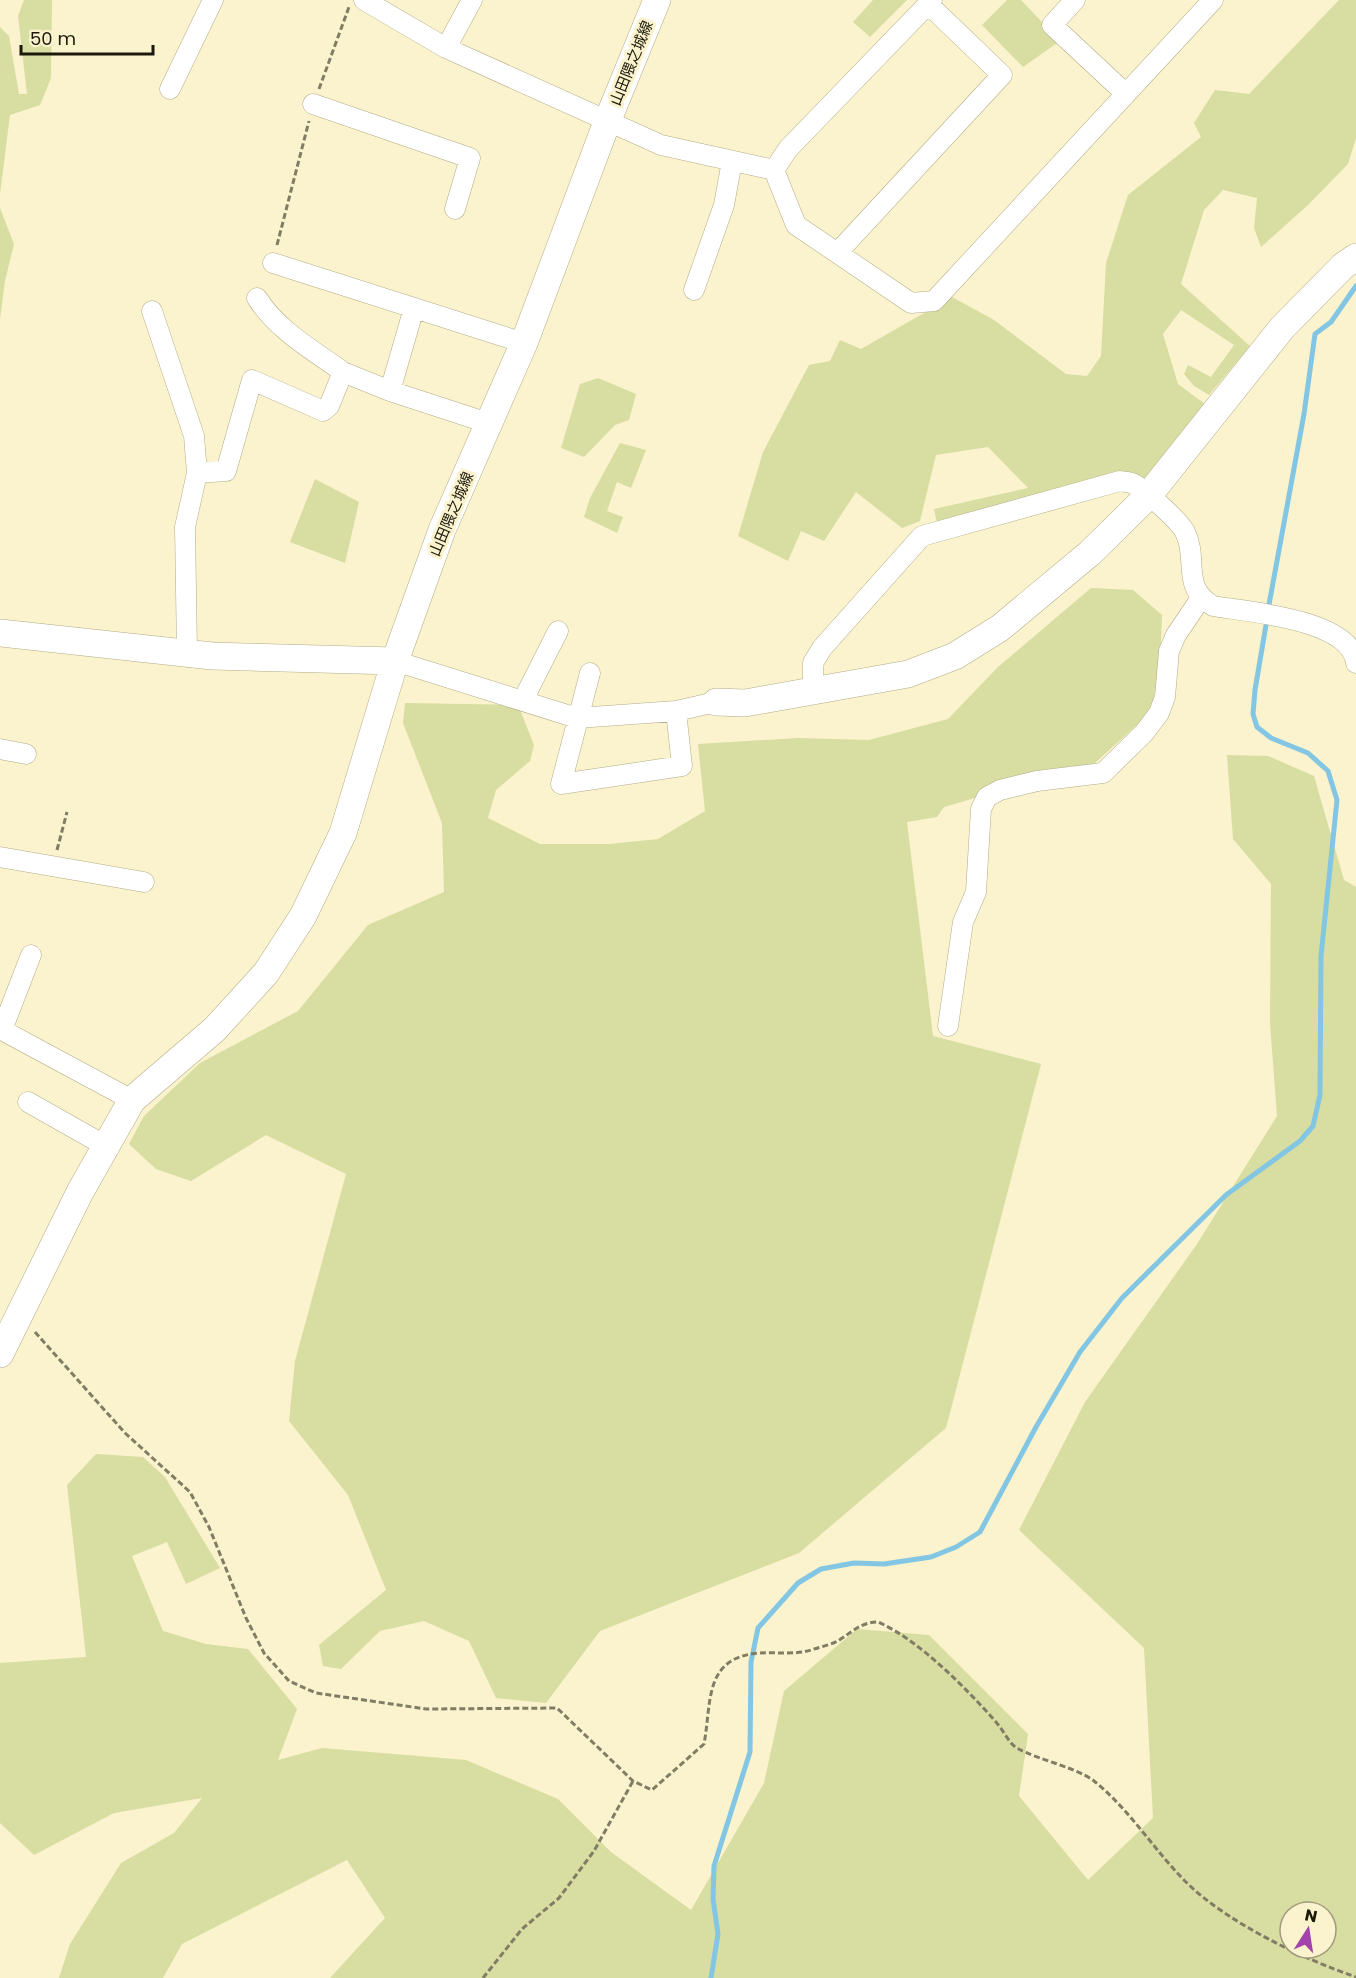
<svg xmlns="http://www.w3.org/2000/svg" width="1356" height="1978" font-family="Poppins,'Noto Sans JP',sans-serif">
  <rect width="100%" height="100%" fill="#faf3cd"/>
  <!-- green -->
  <path fill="#d8dda1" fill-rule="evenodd" d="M24,0h28l-1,78 -11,27 -30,10 -10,79v-167l9,9 10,58h8l-9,-78z
    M873,0h34l-37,37 -17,-15z
    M1007,0h14l39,41 -37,26 -41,-42z
    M1339,0h17v138l-8,26 -40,41 -47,42 -7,-19 3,-30 -34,-8 -19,20 -23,74 69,62 -41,49 -15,-9 -10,-12 4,-9 23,12 23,-32 -53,-35 -18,24 15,50 27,20 -62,76 -206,43 -3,-14 94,-21 -40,-41 -52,8 -16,66 -18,7 -46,-36 -32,49 -23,-10 -13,30 -50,-25 25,-84 46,-87 21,-4 10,-21 21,9 91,-52 42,23 72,54 21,2 14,-20 5,-93 22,-68 73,-58 -7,-14 21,-33 34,4z
    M0,208l14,36 -9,37 -5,38z
    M598,378l38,16 -7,26 -14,5 -31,32 -23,-9 19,-64z
    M620,443l26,7 -15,38 -14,-6 -10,29 16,6 -6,16 -33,-16 6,-19z
    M315,479l44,23 -14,61 -55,-21z
    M1091,588l42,2 29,25 -2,51 -9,46 -56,51 -151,44 -7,10 -30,5 26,214 108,28 -95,364 -147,125 -199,78 -54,72 -50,-5 -27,-57 -45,-20 -44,10 -39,38 -18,-3 -4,-21 67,-55 -38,-95 -59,-74 6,-60 51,-187 -80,-39 -75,46 -35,-12 -27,-25 15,-28 56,-53 98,-52 70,-86 76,-33 -2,-69 -39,-100 2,-20 113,2 16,40 -4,16 -34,29 -8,28 52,26h70l48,-5 47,-28 -7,-67 100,-6 71,2 79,-21 50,-52z
    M1227,755l41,1 46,20 30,104 12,7v1091h-1026l55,-60 -38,-58 -165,84 -19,34h-104l11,-34 51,-81 53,-30 28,-35 -88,15 -80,42 -34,-32v-160l86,-6 -19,-172 29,-31 47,3 22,20 55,91 -34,16 -19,-42 -35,14 31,75 43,13 42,5 49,60 -19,51 44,-12 144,12 92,39 53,53 80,58 73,-127 20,-92 73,-62 72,6 99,99 -9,62 69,84 65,-62 -9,-170 -125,-118 66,-128 112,-158 80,-128 -7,-93 1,-139 -38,-45zM1290,1912h36v36h-36z"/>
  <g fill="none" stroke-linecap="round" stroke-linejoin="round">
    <!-- stream -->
    <path stroke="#82c6e4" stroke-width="5" d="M1268,610l36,-196 11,-80 16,-12 25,-36
      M711,1978l7,-44 -5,-35 1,-33 36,-114 1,-90 7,-34 40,-45 23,-14 33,-6 30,1 47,-7 25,-10 24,-15 56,-105 44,-75 42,-54 104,-103 74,-54 13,-15 7,-31 1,-139 16,-156 -9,-29 -20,-18 -37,-15 -14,-11 -4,-13 2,-24 12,-71"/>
    <defs>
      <path id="street" d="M364,0l82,48 215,97 113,25
        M932,0l-144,149 -14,21 22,55 115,78 23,-2 279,-301
        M1075,0l-23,25 74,69
        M446,48l26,-48
        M170,89l43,-89
        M313,104l157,54 -15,51
        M838,252l164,-177 -74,-71
        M273,263l251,80
        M694,290l30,-85 8,-44
        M152,311l42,125 3,37
        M343,372l47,19 101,33
        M390,391l24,-83
        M187,653l-2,-126 12,-54 29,-2 26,-91 71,31 6,-5 14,-34c-30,-22 -65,-41 -86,-74
        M395,661l182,57 99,-7 40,-9
        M590,673l-29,111 121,-18 -6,-55
        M813,693v-30l9,-15 100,-112 198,-55c5,1 10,1 14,3 11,7 45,36 51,48 14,28 -5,54 28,74 35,6 138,13 143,57
        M523,700l35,-69
        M0,749l26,5
        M0,857l144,25
        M948,1026l15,-104 13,-30 5,-83 6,-12 13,-7 37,-9 66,-8 41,-40 15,-20 6,-16 4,-46 7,-16 25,-37
        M0,1029l132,71
        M2,1030l29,-75
        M28,1102l76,43"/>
      <path id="secondary" d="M0,633l212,23 183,5
        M716,702l29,1 163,-29 47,-18 45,-28 90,-75 58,-57 134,-168 61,-62 13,-9
        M0,1354l80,-162 52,-92 83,-71 51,-56 37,-57 40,-83 52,-172 47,-131 82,-187 83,-221 50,-122"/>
    </defs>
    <!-- street casing -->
    <use href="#street" stroke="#b2ab87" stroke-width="21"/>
    <!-- secondary casing -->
    <use href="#secondary" stroke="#b2ab87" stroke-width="28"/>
    <!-- path -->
    <path stroke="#817d64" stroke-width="3" stroke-dasharray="6 3" stroke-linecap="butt" d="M319,89l30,-82
      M277,245l32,-124
      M57,850l10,-38
      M35,1332l90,101 65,59 19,35 37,91 18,35 25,28 27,12 110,16 131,-1 76,73 19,9 52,-46c8,-42 -1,-87 56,-91 17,-1 36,2 51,-3 9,-3 19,-5 27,-9 14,-9 23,-19 40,-19 41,18 88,66 118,100 6,7 10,15 16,22 10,12 63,22 82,37 36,29 60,69 92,101 40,40 117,77 170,95
      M483,1978l39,-49 37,-31 35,-47 39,-70"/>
    <!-- street -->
    <use href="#street" stroke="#fff" stroke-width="20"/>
    <!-- secondary -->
    <use href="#secondary" stroke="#fff" stroke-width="27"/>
  </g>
  <g text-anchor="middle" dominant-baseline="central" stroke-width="6" stroke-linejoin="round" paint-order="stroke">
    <!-- street labels -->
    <g font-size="15" fill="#1b190b" stroke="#faf3cd">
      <text transform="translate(631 63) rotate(-68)">山田隈之城線</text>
      <text transform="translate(451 514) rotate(-67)">山田隈之城線</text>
    </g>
  </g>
  <!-- north arrow -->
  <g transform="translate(1308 1930) rotate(12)"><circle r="28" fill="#faf3cd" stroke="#a19c7f" stroke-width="1.5"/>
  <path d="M0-4.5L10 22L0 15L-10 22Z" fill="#a343ab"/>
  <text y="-9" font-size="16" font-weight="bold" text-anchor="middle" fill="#1b190b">N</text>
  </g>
  <!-- scale -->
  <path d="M21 45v9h132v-9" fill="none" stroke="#1b190b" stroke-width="3"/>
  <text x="30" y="45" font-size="18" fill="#1b190b" stroke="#faf3cd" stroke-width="4.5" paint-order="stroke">50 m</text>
</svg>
